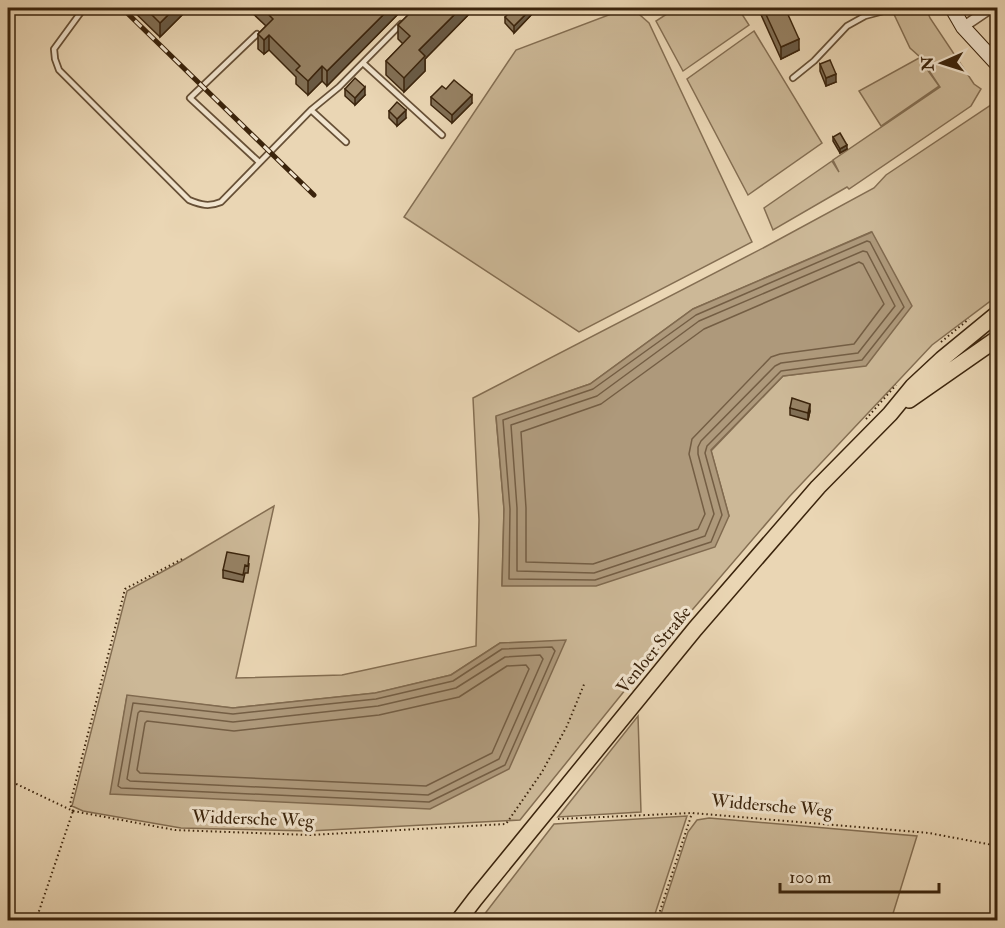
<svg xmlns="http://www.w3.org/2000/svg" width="1005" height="928" font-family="'IM FELL Double Pica',serif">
  <rect width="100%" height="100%" fill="#ead6b4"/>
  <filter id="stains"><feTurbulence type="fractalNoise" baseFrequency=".00333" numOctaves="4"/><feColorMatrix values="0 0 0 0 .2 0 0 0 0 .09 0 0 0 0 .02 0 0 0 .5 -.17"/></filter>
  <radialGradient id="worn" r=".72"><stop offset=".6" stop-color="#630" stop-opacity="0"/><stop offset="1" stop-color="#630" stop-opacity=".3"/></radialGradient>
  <!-- green -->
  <path fill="#ccb897" stroke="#846e52" stroke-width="1.5" fill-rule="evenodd" d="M627,8h5l17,15 103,219 -173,90 -175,-115 112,-167z
    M676,8h62l11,17 -66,46 -27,-50z
    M891,8h35l4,10 44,66 7,5 -10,17 -122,83 -2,-2 -74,43 -9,-22 68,-47 7,11 -6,-12 107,-73 -20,-30 -10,-9z
    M754,31l68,112 -74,52 -61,-116z
    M919,58l20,28 -58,40 -22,-35z
    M997,101l1,96 -5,3 5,7 -1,89 -65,49 -143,152 -138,161 -131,162 -211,11 -128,-3 -98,-17 -11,-5 55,-215 53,-29 94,-56 -38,172 106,-3 134,-29 3,-126 -6,-122 292,-151 109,-59 12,-13zM871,232l-5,133 -83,11 -72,75 18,65 -227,69 2,-76 -8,-92 94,-33 103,-75zM566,641l-455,153 16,-98 106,12 143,-15 75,-18 49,-32z
    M638,716l3,96 -83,5z
    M687,816l-34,104h-173l74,-96z
    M709,818l208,18 -26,84h-232l29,-88 9,-12z"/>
  <!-- water -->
  <path fill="#ae997b" stroke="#806a4f" stroke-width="1.5" d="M872,232l40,74 -46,60 -83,10 -72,74 18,66 -14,31 -119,39h-94l2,-77 -8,-93 94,-32 103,-75z
    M566,640l-57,129 -79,40 -320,-15 17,-99 106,13 142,-15 76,-18 49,-32z"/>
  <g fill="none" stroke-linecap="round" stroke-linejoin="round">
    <!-- shore -->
    <path stroke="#745e44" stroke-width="1.5" d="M867,241l3,1 34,65 -42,53 -81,11 -74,75 -2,7 17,62 -11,27 -116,38 -86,-1 1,-70 -7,-89 90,-31 103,-74z
      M863,251l4,1 28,54 -37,47 -77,10 -6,3 -74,75 -3,6v7l16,60 -9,22 -111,37 -77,-2v-63l-6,-83 86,-29 102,-75z
      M859,262l4,2 21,40 -30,40 -74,10 -9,3 -79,82 -3,15 16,60 -7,15 -105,35 -67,-2v-54l-5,-76 80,-28 103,-75z
      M552,647l3,4 -50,114 -76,37 -308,-14 -3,-2 15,-83 100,11 143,-15 77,-18 49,-32z
      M540,655l3,4 -44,100 -71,36 -298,-14 -3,-2 11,-66 2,-2 93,11 145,-16 78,-18 49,-31z
      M526,665l3,4 -37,84 -66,33 -286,-13 -3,-3 8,-47 2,-2 87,10 145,-16 80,-18 48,-31z"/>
    <defs>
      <path id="lane" d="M84,8l-30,41 1,10 4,11 130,130c12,5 20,7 32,2l90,-92
        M257,34l-67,64 69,64
        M363,63l79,72
        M793,78l21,-17 33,-35 18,-10 30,-8
        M346,142l-35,-32 28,-23 62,-63"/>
      <path id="street" d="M963,27l28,-19"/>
      <path id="secondary" d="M952,8l11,19 35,38"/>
      <path id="primary" d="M909,400l89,-62
        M459,920l16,-21 220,-270 123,-142 72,-73 23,-28 29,-27 56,-46"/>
    </defs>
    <!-- lane casing -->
    <use href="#lane" stroke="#675036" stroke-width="8"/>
    <!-- street casing -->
    <use href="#street" stroke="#675036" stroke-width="12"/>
    <!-- secondary casing -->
    <use href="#secondary" stroke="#3b240c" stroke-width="16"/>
    <!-- primary casing -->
    <use href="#primary" stroke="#3b240c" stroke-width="18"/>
    <!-- path -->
    <path stroke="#3b240c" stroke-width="2" stroke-dasharray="1.5 3" stroke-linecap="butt" d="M941,342l28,-23
      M866,419l30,-34
      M8,780l65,31 102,19 135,5 196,-11 36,-52 25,-46 18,-44
      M73,811l-3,-7 55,-215 59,-31
      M558,819l134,-6 237,20 69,13
      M36,920l37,-109
      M657,920l35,-107"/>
    <!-- lane -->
    <use href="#lane" stroke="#f1e4ce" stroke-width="4.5"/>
    <!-- street -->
    <use href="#street" stroke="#f1e4ce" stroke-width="9"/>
    <!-- secondary -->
    <use href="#secondary" stroke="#f1e4ce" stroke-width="14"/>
    <!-- primary -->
    <use href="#primary" stroke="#ead6b4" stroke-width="15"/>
    <defs>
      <path id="rail" d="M122,8l192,187"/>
    </defs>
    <!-- rail casing -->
    <use href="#rail" stroke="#3b240c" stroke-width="5"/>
    <!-- rail -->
    <use href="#rail" stroke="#f1e4ce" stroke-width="3" stroke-dasharray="9" stroke-linecap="butt"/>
  </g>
  <!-- wall -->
  <path fill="#816f55" stroke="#3b240c" stroke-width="1.5" d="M130,8h59l-29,29z
    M247,8h157l-77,78 -5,-5 -14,14 -12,-11v-7l-27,-27 -5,4 -6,-5v-15l8,-8z
    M415,8h60l-50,51v12l-21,21 -18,-17v-14l17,-17 -5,-5v-14z
    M534,8v4l-20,21 -9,-10v-6z
    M758,8h27l14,42 -18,9z
    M820,64l16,18 -10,4 -6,-15z
    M345,89l20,6 -10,10 -10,-9z
    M446,89l26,14 -20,20 -21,-18v-8z
    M389,111l17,7 -9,8 -8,-8z
    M833,137l14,12 -7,4 -7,-12z
    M790,408l20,3 -2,9 -18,-5z
    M249,564l-1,9h-3l-2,9 -20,-4v-8z"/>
  <!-- shaded-wall -->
  <path fill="#695a45" stroke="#3b240c" stroke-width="1.5" d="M175,8h14l-29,29v-14z
    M390,8h14l-77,78v-15z
    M461,8h14l-50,51v12l-21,21v-14l15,-28z
    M532,8h2v4l-20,21v-7z
    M269,35v15l-5,4v-14z
    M799,39v11l-18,9v-12z
    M322,66v15l-14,14v-14z
    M836,74v8l-10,4v-8z
    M365,87v8l-10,10v-7z
    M472,95v8l-20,20v-8z
    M406,110v8l-9,8v-7z
    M847,145v4l-7,4v-4z
    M810,404v7l-2,9v-7z"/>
  <!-- building -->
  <path fill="#968163" stroke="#3b240c" stroke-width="1.5" d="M145,8h30l-15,15z
    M262,8h128l-63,63 -5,-5 -14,15 -12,-11 4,-4 -31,-31 -5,5 -6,-6 15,-15z
    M415,8h46l-42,42 6,6 -21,22 -18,-17 24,-25 -12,-11z
    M514,8h18l-18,18 -9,-9z
    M763,8h22l14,31 -18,8z
    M830,60l6,14 -10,4 -6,-14z
    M355,78l10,9 -10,11 -10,-9z
    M454,80l18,15 -20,20 -21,-18 11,-11 4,3z
    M397,102l9,8 -9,9 -8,-8z
    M840,133l7,12 -7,4 -7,-12z
    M792,398l18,6 -2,9 -18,-5z
    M227,552l22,4 -1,10 -3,-1 -2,10 -20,-5z"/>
  <g text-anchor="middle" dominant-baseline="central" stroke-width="6" stroke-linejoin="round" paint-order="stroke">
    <!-- street labels -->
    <g font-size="18" fill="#3b240c" stroke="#f1e4ce">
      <text transform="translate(654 650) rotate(-51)">Venloer Straße</text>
      <text transform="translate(772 806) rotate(5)">Widdersche Weg</text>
      <text transform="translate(253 819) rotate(2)">Widdersche Weg</text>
    </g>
  </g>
  <!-- margin -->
  <rect width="1005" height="928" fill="none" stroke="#ead6b4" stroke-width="30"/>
  <rect x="9" y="9" width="987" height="910" fill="none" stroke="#3b240c" stroke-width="3"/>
  <rect x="15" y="15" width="975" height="898" fill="none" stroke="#3b240c" stroke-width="1.5"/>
  <!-- north arrow -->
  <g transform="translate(942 63) rotate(267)" stroke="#f1e4ce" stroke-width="4.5" paint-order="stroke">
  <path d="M0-4.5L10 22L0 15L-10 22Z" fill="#3b240c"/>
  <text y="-9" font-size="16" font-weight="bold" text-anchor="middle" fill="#3b240c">N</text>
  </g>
  <!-- scale -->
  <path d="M780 883v9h159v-9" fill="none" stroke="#3b240c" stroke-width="3"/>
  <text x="789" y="883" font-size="18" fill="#3b240c" stroke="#f1e4ce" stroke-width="4.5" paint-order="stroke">100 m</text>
  <rect width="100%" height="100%" filter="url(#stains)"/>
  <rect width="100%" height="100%" fill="url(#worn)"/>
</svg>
